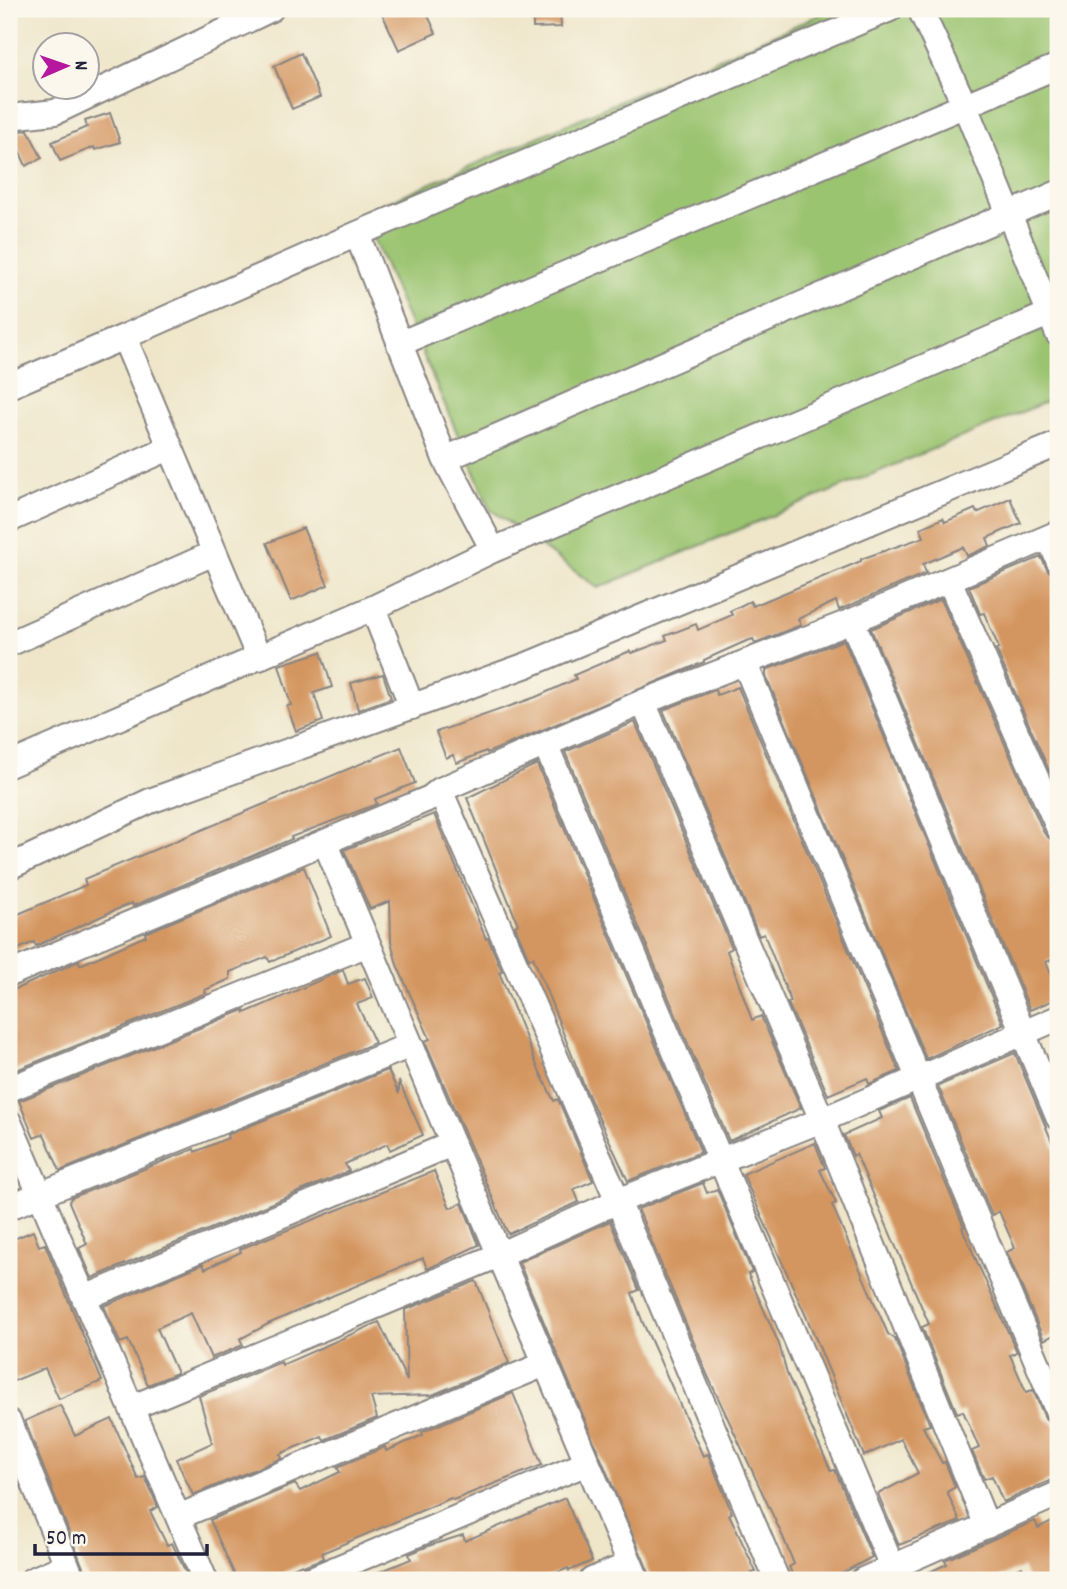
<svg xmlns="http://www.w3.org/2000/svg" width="1067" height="1589" font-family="Dekko,sans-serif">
  <rect width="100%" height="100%" fill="#fbf7ec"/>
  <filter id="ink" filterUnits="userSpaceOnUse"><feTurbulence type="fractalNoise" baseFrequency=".0143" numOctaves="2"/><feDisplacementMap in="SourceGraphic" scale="14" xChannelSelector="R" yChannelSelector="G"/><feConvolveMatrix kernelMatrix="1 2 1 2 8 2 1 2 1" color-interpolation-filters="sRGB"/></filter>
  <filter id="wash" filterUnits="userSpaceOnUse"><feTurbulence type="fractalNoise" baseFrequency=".00686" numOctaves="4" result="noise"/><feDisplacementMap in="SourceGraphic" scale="28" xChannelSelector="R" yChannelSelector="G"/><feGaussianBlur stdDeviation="1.57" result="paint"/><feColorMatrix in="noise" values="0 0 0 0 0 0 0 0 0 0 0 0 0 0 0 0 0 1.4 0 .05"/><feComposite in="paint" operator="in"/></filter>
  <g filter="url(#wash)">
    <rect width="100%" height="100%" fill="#efe6ca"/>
    <!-- grass -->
    <path fill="#9bc471" stroke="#5e7356" stroke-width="2" d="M833,9h225v388l-460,191 -108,-79 -128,-296z"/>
    <g id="blocks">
      <!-- building -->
      <path fill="#d49660" d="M380,9h45l11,24 -37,17z
        M533,9h27l1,18 -28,1z
        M301,53l19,44 -28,12 -18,-43z
        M110,113l10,29 -25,8 -1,-3 -34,14 -8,-19 35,-15 -2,-6z
        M28,130l14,28 -16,8 -15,-34z
        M1010,498l11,25 -34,15 3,8 -23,10 -4,-9 -40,17 3,9 -87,37 -3,-9 -38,18 3,6 -46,18 -2,-4 -9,3 -40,18v2l-217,91 -1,-2 -29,12 -4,-8 -7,3 -10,-26 100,-35 40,-18 -2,-4 56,-24 2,2 35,-13 -2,-4 31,-12 2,6 34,-15 -2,-4 20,-10 3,5 108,-45v-2l63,-22 -4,-9 23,-10 2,4 30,-13 2,4z
        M303,528l25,57 -37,16 -24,-58z
        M1041,557l7,14 10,4v216l-62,-142 3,-1 -15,-35 -4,1 -11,-27z
        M941,599l103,234 6,6 8,3v115l-12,5 12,28v8l-28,12 -159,-381z
        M844,640l159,384 -77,35 -160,-383v-6z
        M321,652l11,35 -18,6 9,28 -27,10 -9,-25 4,-1 -12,-40z
        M383,674l8,24 -33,12 -7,-27z
        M738,687l161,384 -30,13 -2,-6 -39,17 -40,-92 3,-1 -27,-68 -5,2 -96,-226 52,-20 2,5z
        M635,722l97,226 -5,3 25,69 9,-4 40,92 -72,33 -164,-389z
        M401,747l14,36 -40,16 2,5 -86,33 1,2 -159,67 -1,-3 -19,8 -77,35 -2,-4 -25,11v-35l77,-33 -2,-6z
        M537,764l164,388 -73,29 -43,-93 -52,-131 -4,2 -14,-33 3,-2 -51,-126z
        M434,814l52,125 2,-1 14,33 -3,1 39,96 16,33 4,-2 35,82 -19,8 5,13 -71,32 -83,-193 5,-2 -33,-74 -6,-24 -1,-40 -20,8 -26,-59z
        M304,867l27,69 -61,26 -3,-5 -37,15v7l-25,11 1,3 -197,80v-81l70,-31 1,4 66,-29 -1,-3z
        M343,970l5,14 17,-6 8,20 -16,6 18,39 -315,128 -16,-37 -10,4 -15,-37 225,-91 1,3z
        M1015,1053l43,103v177l-14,7 -37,-88 8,-4 -16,-37 -7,4 -54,-129z
        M388,1070l11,24v-13l24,54 -33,15 -3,-6 -42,20 4,7 -257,107 -13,-30 8,-4 -18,-42 2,-4 123,-49 1,3 33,-14 -1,-3z
        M910,1098l54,129 -2,1 55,124 -7,3 16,37 7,-2 12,28 13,9v50l-55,25 -11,-26 -8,3 -12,-28 7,-3 -16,-37 -6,2 -35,-86 7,-3 -73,-170 -3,2 -9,-21 38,-17 -3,-7z
        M815,1143l10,25 -5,2 16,33 -4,2 56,129 7,5 35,86 -7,2 19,36 3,-1 10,25 -8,5 13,29 -61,24 -21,-51 40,-21 -17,-34 -37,17 -51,-124 -70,-158z
        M434,1171l16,37 12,-5 17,42 -52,24 -4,-11 -89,37 -66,29 -28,15 3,6 -32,13 -20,-45 -34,15 20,45 -29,12 -20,-45 -8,3 -16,-37 99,-42 2,5 36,-17 -1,-3z
        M703,1183l4,10 10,-4 35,83 -4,2 31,70 8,30 44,97 4,-1 37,87 -42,23h-35l-6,-13 5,-3 -11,-27 -76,-163 -69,-165z
        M610,1221l29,69 -7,3 11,30 60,133 5,-2 24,59 -3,1 27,58 -4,1 3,7h-103l-125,-298 -8,-20z
        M33,1231l6,15 6,-2 57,137 -43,18 -14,-31 -36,15v-142z
        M476,1281l33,82 -77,32 -61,2 6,21 -53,22 -2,-4 -42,18 2,4 -89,37 -17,-36 36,-16 -13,-47 82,-34 1,3 97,-43 28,59 -2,-71z
        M513,1393l29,72 -89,35 -2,-2 -129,55 2,5 -21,8 -1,-2 -36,16h-29l-27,-60 85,-36 5,7 40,-19 -3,-5 48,-20 1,4 5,-2 32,-14 -1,-3z
        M60,1405l15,31 37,-17 26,60 7,-2 13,30 -8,4 17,34 5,-2 15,32 -12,5h-87l-63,-159z
        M565,1498l27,63 -23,10 -1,-3 -28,12h-180l51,-21 -2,-5 22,-9 32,-10 2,6z
        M1058,1518v62h-30l-6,-13 -29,13h-81l35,-16 -2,-4 90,-39 3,7z"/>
    </g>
  </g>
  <g filter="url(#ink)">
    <use href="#blocks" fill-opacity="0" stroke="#888482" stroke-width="2"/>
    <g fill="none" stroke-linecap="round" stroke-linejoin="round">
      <defs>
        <path id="minor" d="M920,9l45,97 93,228
          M9,117l46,-5 216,-103
          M357,234l88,225 48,91
          M399,344l659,-278
          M9,386l115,-49
          M445,459l613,-266
          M9,520l160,-72
          M1049,537l9,23
          M949,580l109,247
          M373,608l39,99
          M852,621l206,496
          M9,644l205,-91
          M259,658l-135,-321 233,-103 533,-225
          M745,664l313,748
          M643,702l179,418 165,406
          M546,746l347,823
          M9,765l364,-157 120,-58 565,-240
          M440,790l178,411 159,379
          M325,842l312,738
          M9,867l141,-66 377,-136 531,-221
          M9,974l421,-176 10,-8 203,-88 209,-81 206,-88
          M9,1089l359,-145
          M9,1122l196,458
          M9,1207l402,-162
          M84,1298l368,-154
          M133,1407l366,-152 119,-54 204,-81 236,-102
          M9,1422l64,158
          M178,1517l367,-153
          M32,1580l35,-15
          M309,1580l278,-117
          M592,1580l38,-16
          M863,1580l195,-86"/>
      </defs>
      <!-- minor casing -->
      <use href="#minor" stroke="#888482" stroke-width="28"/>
      <!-- minor -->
      <use href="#minor" stroke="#fff" stroke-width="24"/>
    </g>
  </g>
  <!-- margin -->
  <rect width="1067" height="1589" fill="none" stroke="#fbf7ec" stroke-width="35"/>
  <!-- north arrow -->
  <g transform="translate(66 66) rotate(88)"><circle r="33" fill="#fbf7ec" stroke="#a4a2a5" stroke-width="2"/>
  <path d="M0-5L12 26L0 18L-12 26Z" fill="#b5179e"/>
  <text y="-10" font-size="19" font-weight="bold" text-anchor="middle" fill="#22223b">N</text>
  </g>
  <!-- scale -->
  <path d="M35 1544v10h172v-10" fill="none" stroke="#22223b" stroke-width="3.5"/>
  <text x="46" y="1544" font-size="21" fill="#22223b" stroke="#fbf7ec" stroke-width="5" paint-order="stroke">50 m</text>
</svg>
